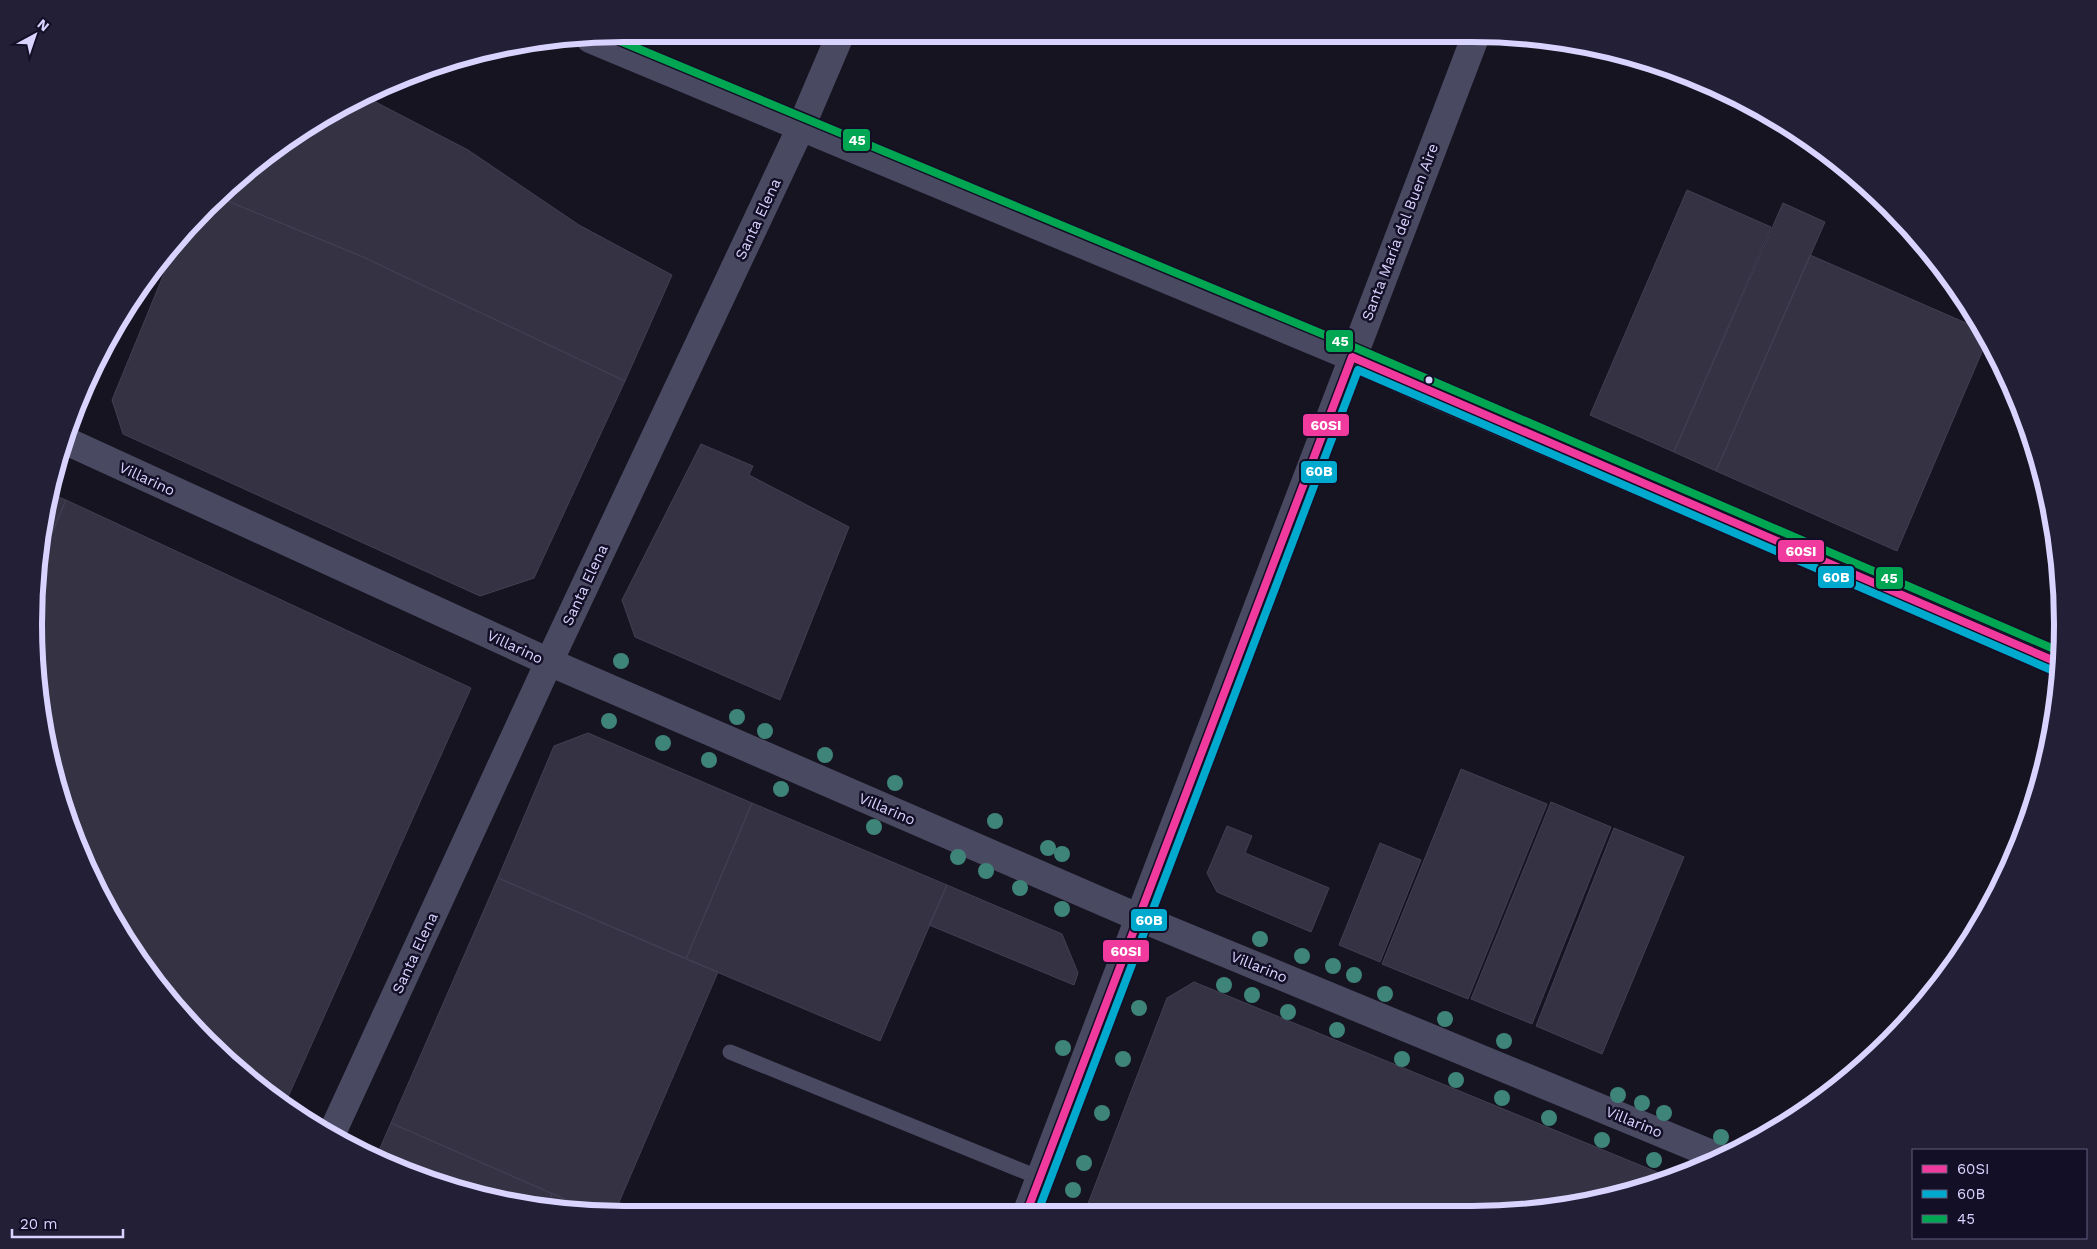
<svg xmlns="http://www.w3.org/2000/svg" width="2097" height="1249" font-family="'Work Sans',sans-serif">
  <rect width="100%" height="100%" fill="#161421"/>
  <!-- building -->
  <path fill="#343243" stroke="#433f54" d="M362,95l106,55 111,75 93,50 -47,106 -262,-124 -145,-60 47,-41z
    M1687,190l84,37 -97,225 -84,-37z
    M218,197l145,60 262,124 -91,197 -54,18 -357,-162 -11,-34 65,-158 30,-35z
    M1783,203l42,19 -109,249 -42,-19z
    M1810,255l172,75 5,10 -90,211 -181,-80z
    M701,444l52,22 -4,9 100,52 -69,173 -145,-63 -13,-37z
    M51,494l15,6 -28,66 1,-19z
    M66,500l405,188 -187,418 -77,-64 -51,-58 -61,-98 -30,-72 -26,-112 -5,-78 4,-58z
    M588,733l164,70 -66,156 -188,-81 56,-132z
    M1461,769l86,35 -79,195 -86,-35z
    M1551,802l60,25 -79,197 -61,-25z
    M752,803l195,82 -67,156 -194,-82z
    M1227,826l25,10 -7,17 84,35 -18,44 -94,-40 -10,-19z
    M1614,828l70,29 -82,197 -66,-28z
    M1380,843l41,17 -41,102 -41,-17z
    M498,878l220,94 -104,242h-14l-209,-91z
    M947,885l115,49 16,39 -4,12 -145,-60z
    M1194,982l475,195 -43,18 -115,19h-427l83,-216z
    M391,1123l161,71 -5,12 -113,-22 -57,-29z
    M552,1194l48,20h-14l-39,-8z"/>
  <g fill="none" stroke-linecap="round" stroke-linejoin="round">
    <!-- service -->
    <path stroke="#4a4962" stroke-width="15" d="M730,1052l310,126"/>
    <!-- minor -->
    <path stroke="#4a4962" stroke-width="28" d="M590,39l762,318 73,33 635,273
      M64,440l485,222 591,256 579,239
      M332,1133l217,-471 252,-535 38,-89
      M1026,1214l450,-1179"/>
    <defs>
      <path id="bus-1" d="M1026,1214l326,-857 707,306"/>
      <path id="bus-2" d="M1037,1214l321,-844 698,302"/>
      <path id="bus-3" d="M615,39l741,309 705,304"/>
    </defs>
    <!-- bus-1 casing -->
    <use href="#bus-1" stroke="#130f26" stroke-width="11"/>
    <!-- bus-2 casing -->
    <use href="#bus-2" stroke="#130f26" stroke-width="11"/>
    <!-- bus-3 casing -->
    <use href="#bus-3" stroke="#130f26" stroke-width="11"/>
    <!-- bus-1 -->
    <use href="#bus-1" stroke="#f13a9d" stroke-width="8"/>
    <!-- bus-2 -->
    <use href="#bus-2" stroke="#00a9ce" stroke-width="8"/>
    <!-- bus-3 -->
    <use href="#bus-3" stroke="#00a651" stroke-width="8"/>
  </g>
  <!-- trees -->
  <g fill="#3e8478">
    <circle cx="621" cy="661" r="8"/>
    <circle cx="737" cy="717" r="8"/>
    <circle cx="609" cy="721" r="8"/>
    <circle cx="765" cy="731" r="8"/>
    <circle cx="663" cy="743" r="8"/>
    <circle cx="825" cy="755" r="8"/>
    <circle cx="709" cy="760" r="8"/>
    <circle cx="895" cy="783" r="8"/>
    <circle cx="781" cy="789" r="8"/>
    <circle cx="995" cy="821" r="8"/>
    <circle cx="874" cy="827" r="8"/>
    <circle cx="1048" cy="848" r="8"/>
    <circle cx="1062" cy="854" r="8"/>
    <circle cx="958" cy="857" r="8"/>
    <circle cx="986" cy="871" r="8"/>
    <circle cx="1020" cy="888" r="8"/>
    <circle cx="1062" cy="909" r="8"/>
    <circle cx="1260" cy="939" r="8"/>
    <circle cx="1302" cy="956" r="8"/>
    <circle cx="1333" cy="966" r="8"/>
    <circle cx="1354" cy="975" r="8"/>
    <circle cx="1224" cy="985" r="8"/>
    <circle cx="1385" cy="994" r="8"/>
    <circle cx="1252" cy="995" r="8"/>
    <circle cx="1139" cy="1008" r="8"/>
    <circle cx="1288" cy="1012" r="8"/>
    <circle cx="1445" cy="1019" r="8"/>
    <circle cx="1337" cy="1030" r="8"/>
    <circle cx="1504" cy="1041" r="8"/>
    <circle cx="1063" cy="1048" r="8"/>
    <circle cx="1123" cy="1059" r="8"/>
    <circle cx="1402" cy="1059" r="8"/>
    <circle cx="1456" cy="1080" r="8"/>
    <circle cx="1618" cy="1095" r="8"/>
    <circle cx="1502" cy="1098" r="8"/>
    <circle cx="1642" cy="1103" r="8"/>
    <circle cx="1102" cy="1113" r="8"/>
    <circle cx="1664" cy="1113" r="8"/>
    <circle cx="1549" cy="1118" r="8"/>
    <circle cx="1721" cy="1137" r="8"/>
    <circle cx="1602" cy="1140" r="8"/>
    <circle cx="1654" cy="1160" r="8"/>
    <circle cx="1084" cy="1163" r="8"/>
    <circle cx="1073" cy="1190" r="8"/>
  </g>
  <!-- markers -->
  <circle fill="#d9d4ff" stroke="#130f26" stroke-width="2" cx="1429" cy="380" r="4.5"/>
  <g text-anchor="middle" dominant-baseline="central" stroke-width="5" stroke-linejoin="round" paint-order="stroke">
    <!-- street labels -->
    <g font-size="15" fill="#d9d4ff" stroke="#130f26">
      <text transform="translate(758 219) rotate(-65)">Santa Elena</text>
      <text transform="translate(1400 232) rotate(-69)">Santa María del Buen Aire</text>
      <text transform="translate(147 479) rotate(25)">Villarino</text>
      <text transform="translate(585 585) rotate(-65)">Santa Elena</text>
      <text transform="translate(515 647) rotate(25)">Villarino</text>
      <text transform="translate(887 809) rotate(23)">Villarino</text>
      <text transform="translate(415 953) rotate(-65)">Santa Elena</text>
      <text transform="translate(1259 967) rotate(22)">Villarino</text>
      <text transform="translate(1634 1122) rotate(22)">Villarino</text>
    </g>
  </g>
  <!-- crop -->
  <path d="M0 0H2097V1249H0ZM624 42H1472A582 582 0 0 1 2054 624V624A582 582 0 0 1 1472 1206H624A582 582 0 0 1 42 624V624A582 582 0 0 1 624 42Z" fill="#231f37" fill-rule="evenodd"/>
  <path fill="none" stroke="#d9d4ff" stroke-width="6" d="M624 42H1472A582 582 0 0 1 2054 624V624A582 582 0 0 1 1472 1206H624A582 582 0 0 1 42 624V624A582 582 0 0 1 624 42Z"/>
  <g stroke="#130f26" stroke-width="2">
    <rect x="842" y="128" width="29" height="24" rx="5" fill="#00a651"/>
    <rect x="1325" y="329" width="29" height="24" rx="5" fill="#00a651"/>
    <rect x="1302" y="413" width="48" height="24" rx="5" fill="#f13a9d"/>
    <rect x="1300" y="460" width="38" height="24" rx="5" fill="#00a9ce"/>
    <rect x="1777" y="539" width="48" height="24" rx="5" fill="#f13a9d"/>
    <rect x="1817" y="565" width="38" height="24" rx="5" fill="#00a9ce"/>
    <rect x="1875" y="566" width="29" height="24" rx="5" fill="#00a651"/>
    <rect x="1130" y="908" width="38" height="24" rx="5" fill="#00a9ce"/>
    <rect x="1102" y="939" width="48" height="24" rx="5" fill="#f13a9d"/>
  </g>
  <g font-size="14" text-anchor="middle" font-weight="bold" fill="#fff">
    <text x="857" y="145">45</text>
    <text x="1340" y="346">45</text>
    <text x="1326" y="430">60SI</text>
    <text x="1319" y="476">60B</text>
    <text x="1801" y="556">60SI</text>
    <text x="1836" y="582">60B</text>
    <text x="1889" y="583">45</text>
    <text x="1149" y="925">60B</text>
    <text x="1126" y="956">60SI</text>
  </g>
  <!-- legend -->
  <rect x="1912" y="1149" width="175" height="90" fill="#130f26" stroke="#625e7d"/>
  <rect x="1922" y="1165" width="25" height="8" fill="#f13a9d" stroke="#625e7d"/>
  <text x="1957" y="1174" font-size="15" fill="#d9d4ff">60SI</text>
  <rect x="1922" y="1190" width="25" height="8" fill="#00a9ce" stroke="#625e7d"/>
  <text x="1957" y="1199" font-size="15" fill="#d9d4ff">60B</text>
  <rect x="1922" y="1215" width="25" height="8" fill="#00a651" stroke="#625e7d"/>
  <text x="1957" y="1224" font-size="15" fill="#d9d4ff">45</text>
  <!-- north arrow -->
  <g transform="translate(35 35) rotate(40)" stroke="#130f26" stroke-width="4" paint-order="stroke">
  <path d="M0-4L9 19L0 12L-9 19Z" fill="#d9d4ff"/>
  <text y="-8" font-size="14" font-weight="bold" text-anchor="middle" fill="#d9d4ff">N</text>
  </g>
  <!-- scale -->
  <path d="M12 1229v8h111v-8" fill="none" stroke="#d9d4ff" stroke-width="2.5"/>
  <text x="20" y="1229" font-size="15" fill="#d9d4ff" stroke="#130f26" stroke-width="4" paint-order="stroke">20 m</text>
</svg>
